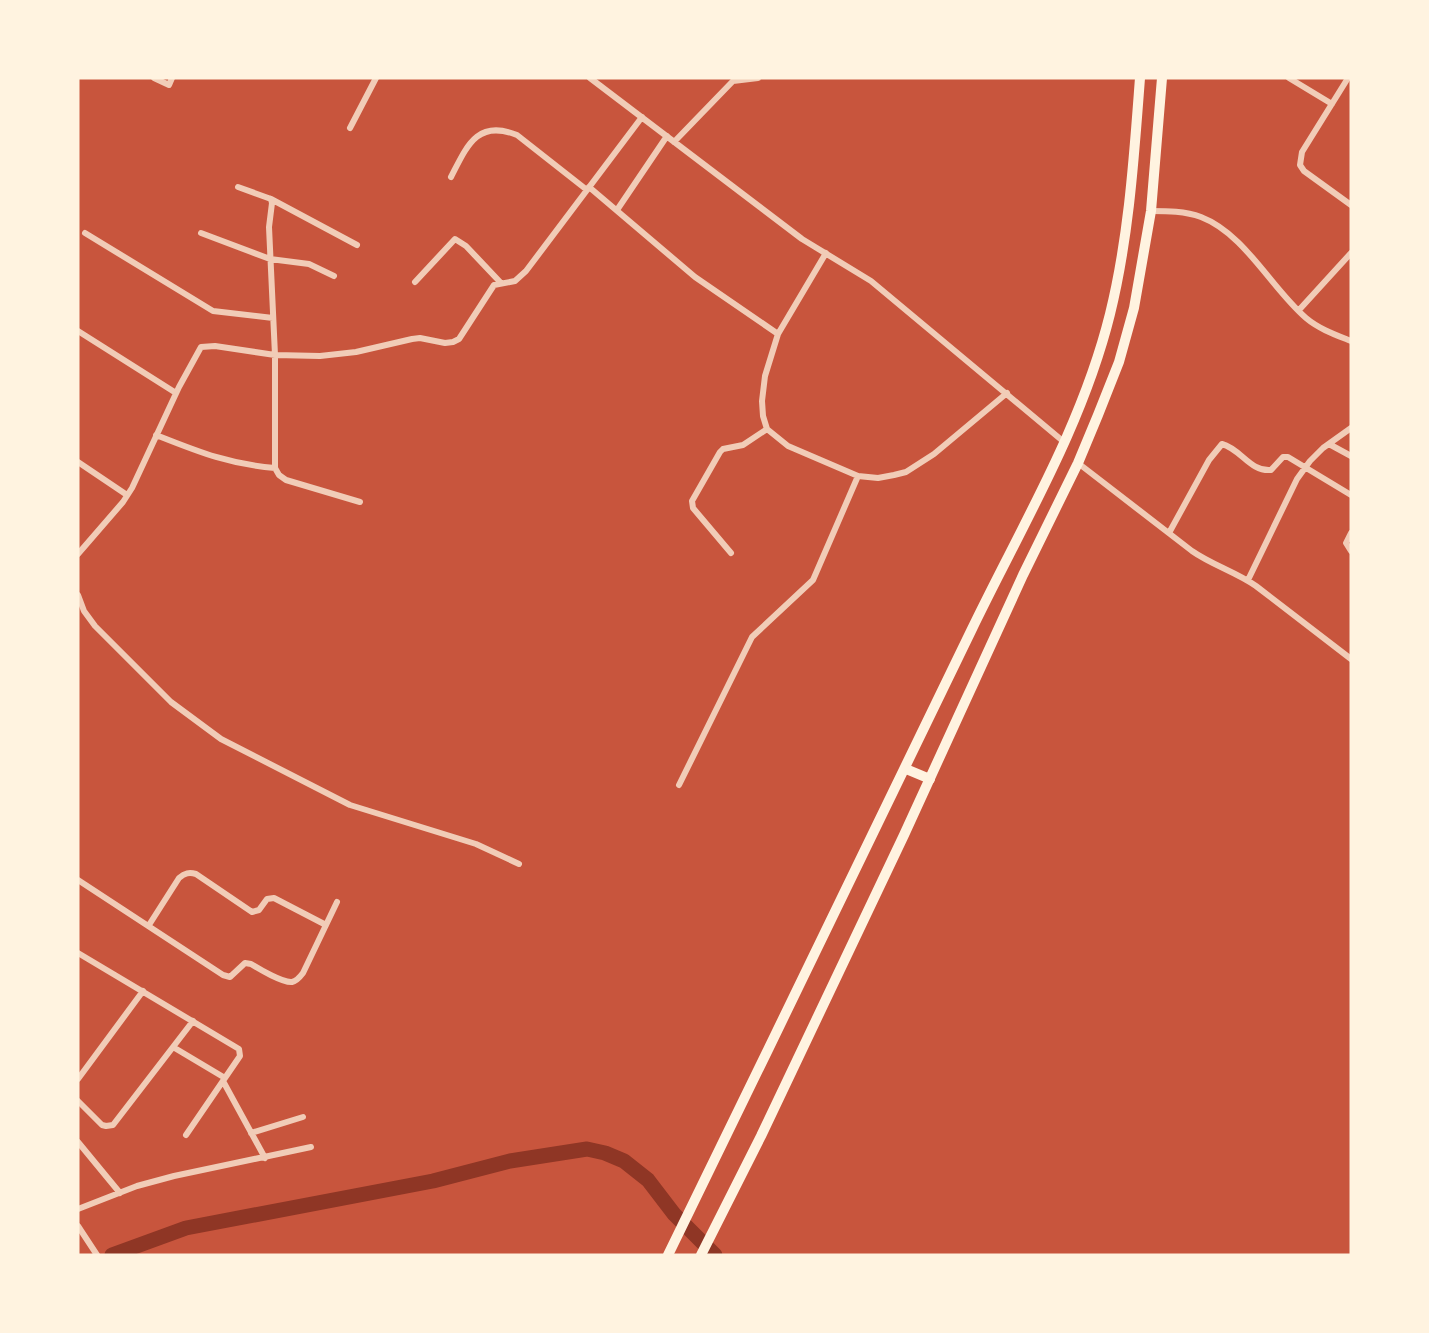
<svg xmlns="http://www.w3.org/2000/svg" width="1429" height="1333" font-family="Commissioner,sans-serif">
  <rect width="100%" height="100%" fill="#c8553d"/>
  <g fill="none" stroke-linecap="round" stroke-linejoin="round">
    <!-- canal -->
    <path stroke="#8f3625" stroke-width="15" d="M112,1255l74,-27 247,-47 77,-20 77,-12 18,4 19,8 24,19 26,34 41,41"/>
    <!-- minor -->
    <path stroke="#f1ccb7" stroke-width="6" d="M154,78l15,7 3,-7
      M590,78l212,161 69,42 193,161
      M1289,78l43,26
      M1348,78l-46,74 -2,13 4,6 47,34
      M350,128l26,-50
      M674,142l59,-61 25,-3
      M451,177c16,-31 26,-58 66,-42l70,55
      M238,187l33,12 1,4 -3,24 6,128v113l4,7 7,5 74,22
      M589,187l106,90 83,57
      M271,199l86,46
      M617,210l50,-74
      M1151,211c16,0 34,0 50,6 44,17 70,71 105,101 13,11 30,17 45,23
      M85,233l128,78 60,7
      M201,233l69,26 39,5 25,12
      M826,253l-48,81 -13,42 -3,25 1,15 4,13 21,17 70,30 20,2 16,-3 12,-3 28,-18 73,-61
      M415,282l40,-43 11,7 35,37
      M1299,310l52,-57
      M78,331l98,62
      M156,435c43,17 72,29 119,33
      M1329,444l22,12
      M78,462l49,33
      M1078,463l114,88c20,14 44,21 64,35l95,73
      M1169,533l40,-73 13,-16c19,5 28,28 49,26l12,-13h5l63,38
      M1351,533l-5,10 5,8
      M731,553l-38,-45 -1,-7 28,-49 3,-3 20,-4 24,-16
      M78,554l45,-52 9,-14 47,-101 22,-40 14,-1 60,9 45,1 36,-4 56,-13 8,-1 25,5 8,-1 6,-3 35,-54 21,-4 11,-10 116,-154
      M1248,580l49,-101 13,-18 13,-13 28,-20
      M78,595l6,16 11,15 76,76 50,37 129,66 126,39 43,20
      M679,785l73,-148 61,-57 45,-104
      M78,880l145,95 7,2 15,-14 6,1c8,5 32,19 41,18 5,-1 8,-5 11,-9l34,-71
      M149,925l30,-47c6,-5 10,-6 17,-4l56,38 7,-2 8,-11 7,-1 52,27
      M78,953l161,96 1,7 -54,79
      M173,1047l52,31
      M78,1079l65,-88
      M223,1081l42,77
      M78,1101l24,24 4,1 7,-1 80,-104
      M251,1133l52,-16
      M78,1142l42,51
      M78,1209l59,-23 37,-10 137,-29
      M78,1226l19,29"/>
    <!-- primary -->
    <path stroke="#fff3e0" stroke-width="10" d="M668,1255c101,-208 203,-415 303,-624 50,-104 111,-204 139,-317 19,-77 24,-157 30,-236
      M701,1255l60,-119 143,-301 119,-260 55,-112 20,-48 21,-53 15,-54 17,-97 11,-133"/>
    <!-- trunk -->
    <path stroke="#fff3e0" stroke-width="10" d="M906,769l24,10"/>
  </g>
  <!-- border -->
  <rect width="1429" height="1333" fill="none" stroke="#fff3e0" stroke-width="159"/>
</svg>
